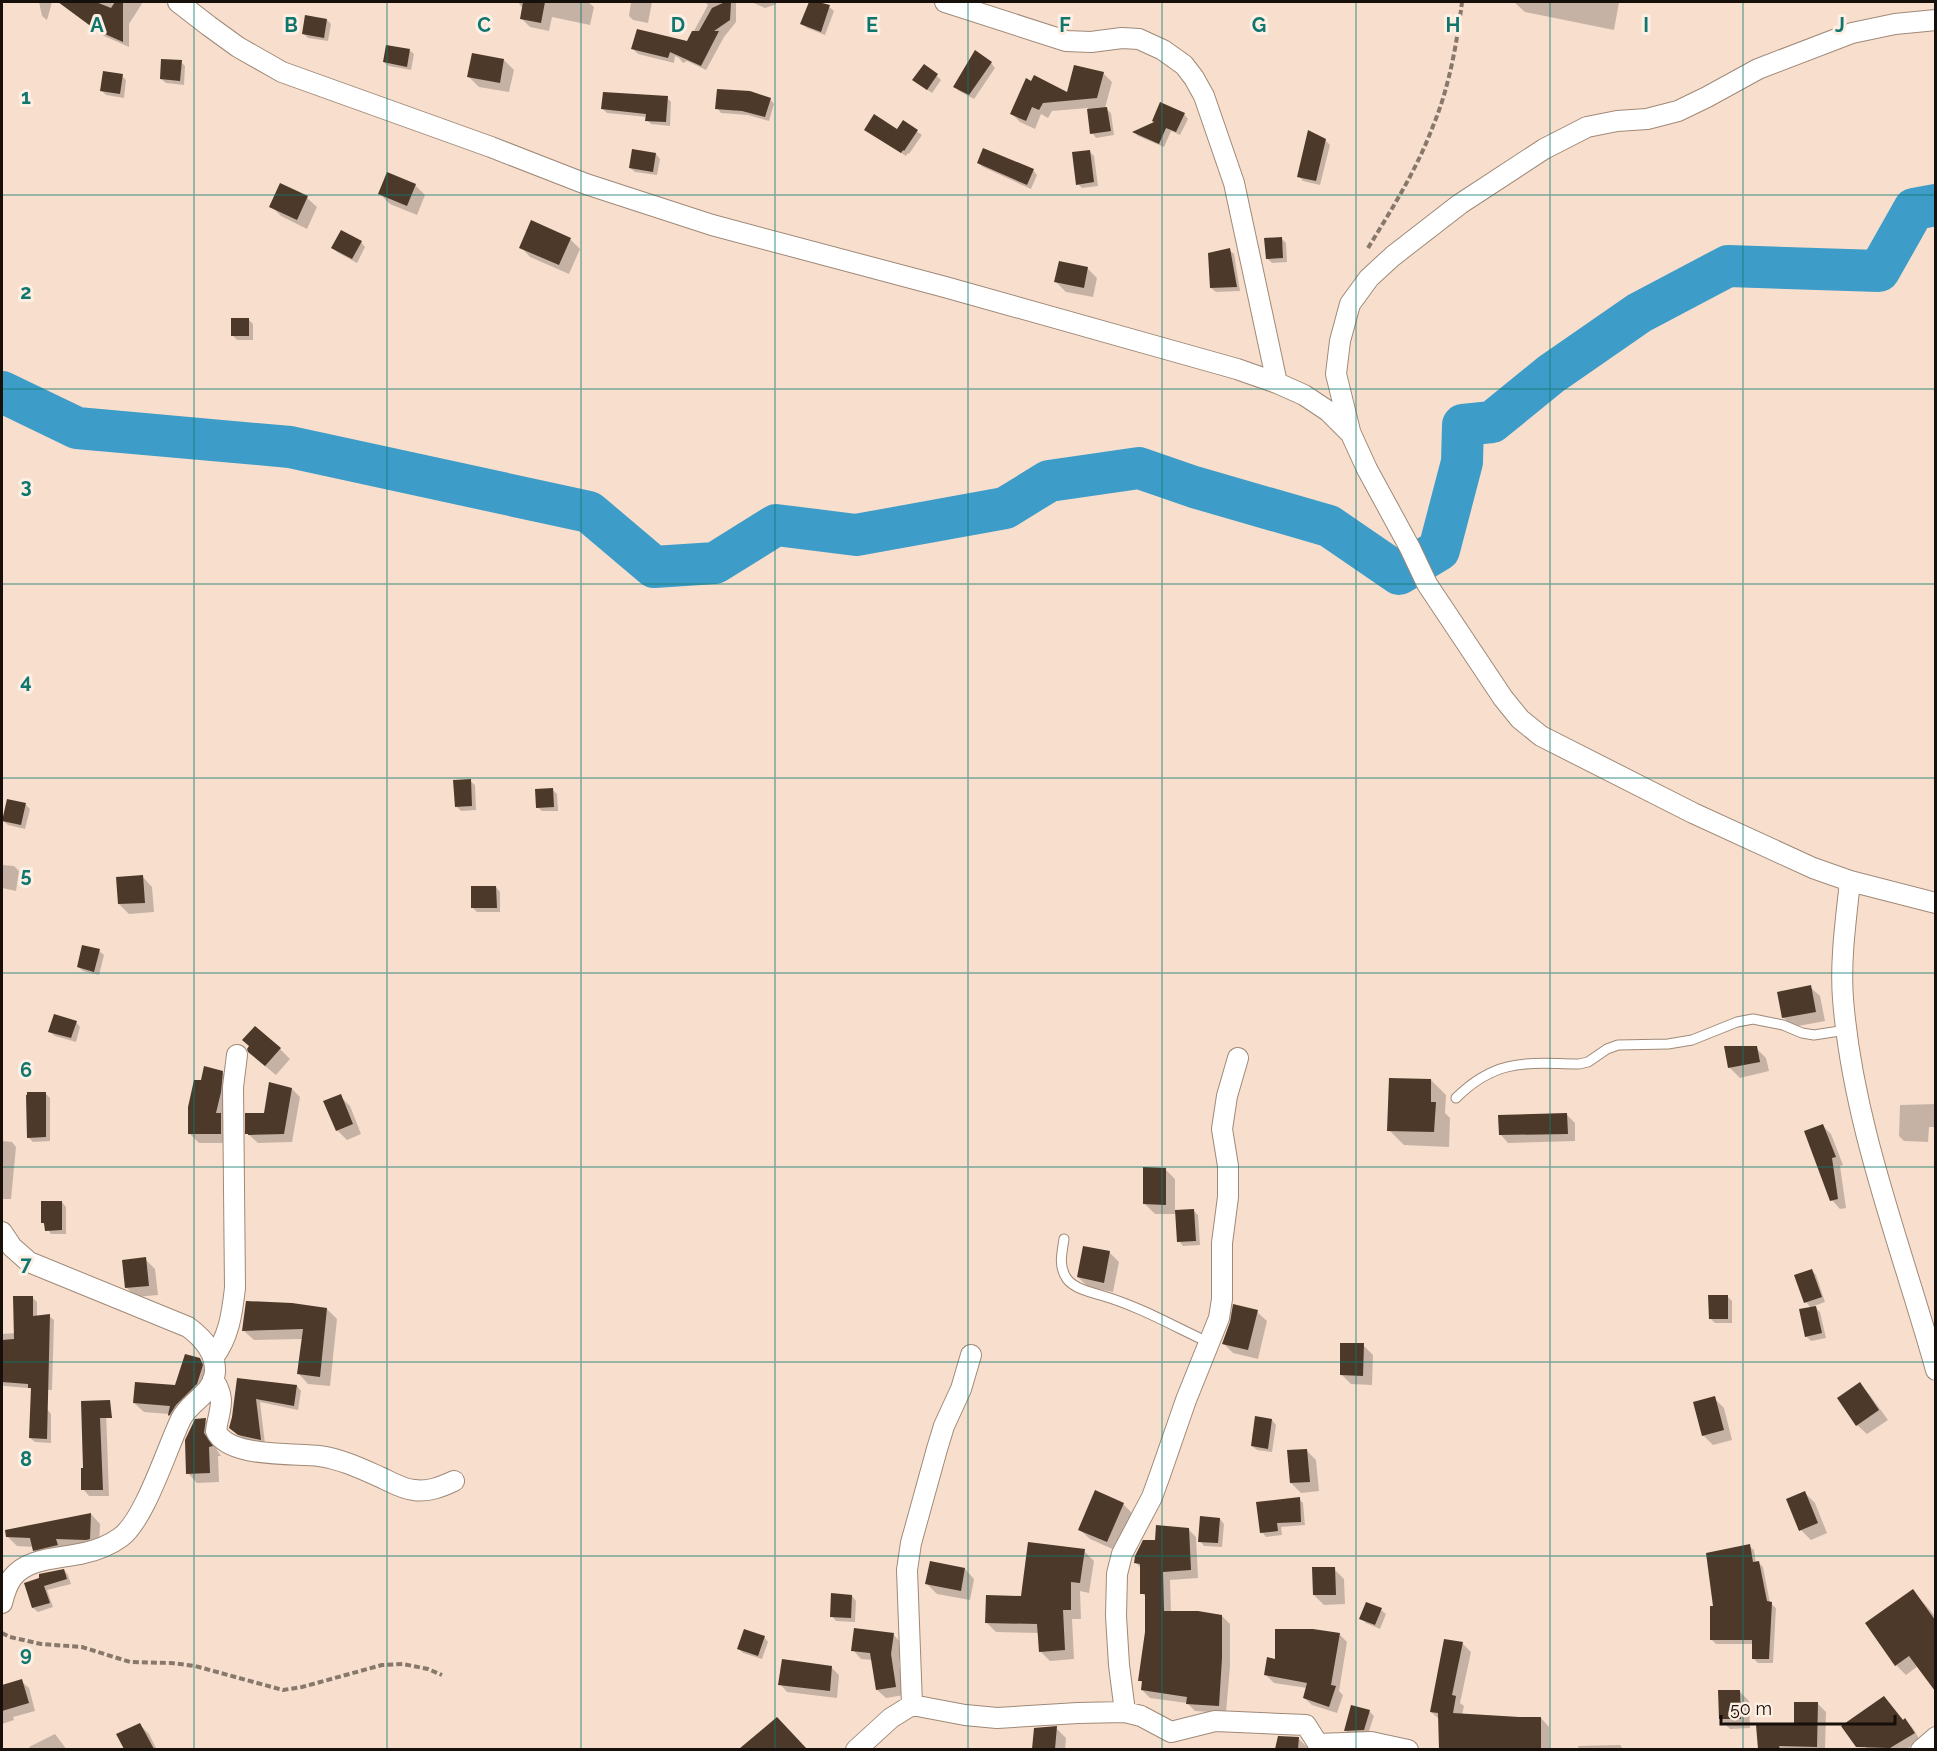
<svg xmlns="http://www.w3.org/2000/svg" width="1937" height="1751" font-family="Raleway,sans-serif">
  <rect width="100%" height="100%" fill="#f8dfcd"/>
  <!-- shadow -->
  <path fill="#0003" d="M39,2h13l-5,18 -5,-4z
    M59,2h84l-14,22v23l-25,-11z
    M518,2h70l6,5 -4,18 -38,-8 -3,14 -19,-4 -9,-9 2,-9z
    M631,2h21l-4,21 -15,-3 -4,-4z
    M705,2h31v20l-12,15 -18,33 -19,-9 -4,2 -4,-5 -4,-2 -1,7 -36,-9 -5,-5 55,-7 20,-37z
    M751,2h26l-3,3 -9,3z
    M810,2l19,5 5,4 -9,24 -18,-7 -5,-4z
    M1514,2h105l-5,28 -89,-18z
    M327,20l4,4 -3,17 -20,-3 -5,-5z
    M409,50l5,4 -3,16 -22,-4 -5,-4z
    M504,60l10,10 -5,22 -30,-5 -10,-10z
    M181,62l4,4 -1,19 -18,-2 -5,-4z
    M991,63l4,5 -21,31 -15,-8 -4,-4z
    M1103,73l9,9 -7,26 6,5 3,22 -18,3 -4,-5 -4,-25 -36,3 -4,7 -7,-4 -6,15 -15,-7 -9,-9 21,-31 36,12z
    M122,76l4,4 -2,18 -18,-3 -4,-4z
    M937,76l4,4 -9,13 -13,-9z
    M667,98l4,4 -1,24 -19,-2 -4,-4v-3l-40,-4 -4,-4z
    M770,99l4,5 -5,17 -21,-6 -27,-2 -4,-5z
    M1184,114l4,5 -8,16 -9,-4 -7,16 -26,-11 -3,-3 21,-10z
    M903,122l19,13 -13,19 -1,-1 -2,3 -40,-26 31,1z
    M1325,140l5,5 -10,40 -17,-4 -4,-5z
    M1089,151l5,5 4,30 -16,2 -4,-4z
    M656,154l4,5 -3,16 -22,-3 -5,-4z
    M978,163l55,7 4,5 -6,14 -48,-22z
    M281,185l26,13 10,9 -10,22 -26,-13 -10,-10z
    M415,185l10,10 -8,20 -27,-11 -10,-10z
    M532,222l38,17 10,10 -11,25 -39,-17 -9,-10z
    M1281,238l5,5 1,19 -15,1 -5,-5z
    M361,242l4,5 -8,16 -20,-11 -4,-4z
    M1229,250l5,4 6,37 -24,1 -5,-4z
    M1087,268l10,10 -4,19 -27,-5 -10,-10z
    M248,319l5,5v16h-16l-4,-4z
    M470,781l5,4 1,25 -15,1 -5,-5z
    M552,789l5,5 1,17h-16l-5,-4z
    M25,804l5,5 -5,20 -17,-4 -5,-4z
    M2,865l12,1 5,5 -3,20 -14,-3z
    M143,877l9,10 2,25 -25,2 -10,-10z
    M496,887l4,5v20h-23l-5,-5z
    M99,951l5,4 -5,20 -16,-4 -5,-4z
    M1810,987l10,9 5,25 -32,6 -10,-10z
    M76,1022l4,5 -4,15 -21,-6 -5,-4z
    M1726,1047l30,1 10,10 3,13 -29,7 -10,-10z
    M280,1049l10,10 -14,16 -16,-13z
    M222,1072l10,10 -1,61h-32l-10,-10 14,-51z
    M1431,1080l15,15 -1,18 5,5 -1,29 -45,-2 -15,-15z
    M292,1089l8,8 -8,45 -34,1 -11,-10z
    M45,1093l5,5v43l-17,1 -5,-5z
    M340,1096l10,10 11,28 -14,6 -10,-10z
    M1936,1104v23h-7l-1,15 -24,-1 -5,-5 1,-31z
    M1567,1115l8,8v18l-67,2 -8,-9z
    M1823,1126l8,8 12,31 -3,1 6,42 -6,1 -8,-9z
    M2,1141l10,1 4,5 -5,52h-9z
    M1165,1169l10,10v32l18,-1 5,5 2,30 -17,1 -4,-5 -2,-27h-22l-10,-10z
    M62,1202l4,5v27h-15l-8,-11z
    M1109,1252l10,10 -6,30 -25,-5 -10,-10z
    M145,1259l10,10 3,26 -22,2 -10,-10z
    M1812,1270l4,5 9,27 -11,4 6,6 6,26 -15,3 -5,-5 5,-28 -5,-6 -10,-26z
    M1727,1296l5,5v22h-17l-5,-5z
    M32,1297l5,5v15l12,-1 5,4 -2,70 -48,-4 -2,-3v-49l14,-1z
    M327,1309l10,10 -7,67 -22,-2 -9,-10 4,-35 -49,1 -10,-9z
    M1257,1312l10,9 -9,38 -25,-6 -10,-10z
    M1363,1345l10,10 -1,30 -21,-1 -10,-10z
    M200,1360l10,10 -31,54 -10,-10 -25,-2 -10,-9 42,-16z
    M238,1379l59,7 4,5 -3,19 -38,-8 5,42 -21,-5 -9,-7z
    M1859,1384l10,10 19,26 -21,14 -10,-9z
    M1714,1398l10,10 8,32 -19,5 -10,-10z
    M83,1406l23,4 3,86h-20l-6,-7 1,-19z
    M47,1409l4,5v29l-16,-1 -5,-4z
    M206,1420l9,9 -2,15 8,12h-3l1,26 -22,1 -9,-10z
    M1272,1420l4,5 -4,27 -15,-2 -5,-4z
    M1306,1450l10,10 3,31 -18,2 -10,-10z
    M1805,1493l10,10 12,30 -16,7 -10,-10z
    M1299,1499l4,4 2,22 -24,2 1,8 -16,2 -4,-5z
    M1123,1504l10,10 -16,37 -27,-12 -10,-9z
    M91,1514l9,10 -1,25 -55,11 -10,-10v-3l-17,-1 -10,-10z
    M1220,1519l4,5 -2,23 -18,-1 -4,-5z
    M1188,1529l8,8 2,41 -28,2 1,33 51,3 8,8v42l-4,47 -31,-2 -8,-8 -37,-5 -8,-8 1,-6 -3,-4 7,-47v-35l-5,-5 -1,-25 -5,-5 20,-21z
    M1749,1546l5,4 2,13 2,-1 5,5 7,36 6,5 -3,55h-15l-5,-5v-14h-37l-4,-4 3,-32z
    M1084,1551l10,10 -5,32 -9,-2 1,28h-9l2,40 -24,2 -10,-10 -1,-18 -43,-1 -10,-10z
    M965,1569l9,10 -4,21 -33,-6 -10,-10z
    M1334,1569l10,10 1,25 -21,1 -10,-10z
    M64,1570l4,5 3,9 -24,6 6,17 -15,5 -5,-4 -7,-25z
    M1913,1591l23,26v71l-18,-22 -12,9 -10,-10z
    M852,1596l4,5 -1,21 -19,-1 -4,-5z
    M1367,1604l14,6 5,4 -6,15 -14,-6 -5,-5z
    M893,1634l8,9 -2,21 5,31 -18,3 -9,-8 -5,-30 -11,-1 -8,-9z
    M1339,1634l8,8 -8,49 4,4 -6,18 -25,-8 -8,-7 3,-10 -33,-5 -8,-8 10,-15z
    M764,1637l4,5 -6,17 -19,-6 -5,-5z
    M1462,1643l9,9 -11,51 4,3 -2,9 79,3 8,9v23h-109v-30l-9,-8z
    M832,1668l7,7 -2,23 -50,-6 -7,-8z
    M21,1681l8,7 6,23 -22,6 1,3 -12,4v-37z
    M1739,1691l10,10 1,27 -20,1 -10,-10z
    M1818,1704l8,8 -1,38h-66l-1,-23 37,-2z
    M1369,1711l5,5 -6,18 -18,1 -4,-4z
    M1905,1720l7,7 8,13 -12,8 2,2h-42l-5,-6z
    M140,1725l9,9 8,16h-31l-7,-15z
    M1056,1728l10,10 -1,12h-31l2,-21z
    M787,1729l19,21h-46l-7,-10z
    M55,1734l12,16h-36l-2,-3z
    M1279,1737l20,2 10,10 -32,1z
    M1620,1745l4,5h-45l-1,-4z"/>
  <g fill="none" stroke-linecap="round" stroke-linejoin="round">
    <!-- river -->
    <path stroke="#3e9cc8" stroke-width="42" d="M2,392l75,36 213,19 299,65 65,55 61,-4 61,-38 80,10 149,-27 44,-27 90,-13 55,19 135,39 70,48 40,-24 23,-88 1,-37 29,-3 59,-48 88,-61 89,-47 151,5 35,-62 22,-4"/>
  </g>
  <!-- building -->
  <path fill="#4c392a" d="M58,2h38l15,6 4,-6h8v40l-27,-12z
    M523,2h22l-4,21 -21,-4z
    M725,2h6l-1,18 -16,11h5l-18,35 -31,-14 -2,6 -37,-9 6,-20 50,12 5,-10h7l13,-23z
    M809,2h9l12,3 -9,27 -21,-8z
    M305,15l22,4 -3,19 -22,-4z
    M386,45l24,4 -3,18 -24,-5z
    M975,50l17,12 -23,33 -16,-8z
    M472,53l32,6 -4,24 -33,-6z
    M161,59l21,1 -2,21 -20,-2z
    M924,64l14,10 -11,16 -15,-10z
    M1074,65l30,7 -7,26 -54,5 -4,7 -7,-3 -6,14 -16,-7 16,-36 5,3 3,-6 33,17z
    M103,71l20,3 -3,20 -20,-3z
    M717,89l33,2 21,7 -6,19 -23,-6 -27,-2z
    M603,92l65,4 -2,26 -21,-1 1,-7 -45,-5z
    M1160,102l25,11 -9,19 -10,-4 -7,16 -27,-12 22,-10 -2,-1z
    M1107,107l4,24 -21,3 -3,-25z
    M874,114l23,15 6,-9 15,10 -14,21 -1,-1 -2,3 -37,-23z
    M1308,130l18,9 -10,42 -19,-4z
    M983,148l51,21 -7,16 -50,-22z
    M632,149l24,4 -3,19 -24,-4z
    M1090,150l4,32 -18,3 -4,-33z
    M387,172l29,12 -9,22 -29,-12z
    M280,183l28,13 -11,24 -28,-13z
    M531,220l40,18 -12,27 -40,-17z
    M341,230l21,11 -10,18 -21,-11z
    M1282,237l1,21 -17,1 -2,-21z
    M1230,248l7,39 -27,1 -2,-35z
    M1059,261l29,6 -4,21 -30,-6z
    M231,318h18v18h-18z
    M471,779l1,27 -17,1 -2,-27z
    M553,788l1,19 -18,1 -1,-19z
    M7,799l19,4 -5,22 -19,-4z
    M143,875l2,28 -27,1 -2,-27z
    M471,886h25l1,22h-26z
    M82,945l18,4 -6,23 -17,-5z
    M1811,985l5,27 -34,6 -5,-26z
    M54,1014l23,7 -6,17 -23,-6z
    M255,1026l26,22 -16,18 -17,-14 -1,-3 2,-3 -7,-6z
    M1724,1046h33l3,16 -32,6z
    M204,1066l19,5 -2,21 -5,21h5v21h-33v-27l6,-27h7z
    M1389,1078l42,1v23h5l-2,30 -47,-1z
    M269,1082l23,6 -8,46 -36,1v-1h-3v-21h19z
    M27,1092h19v45l-19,1 -1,-43h1z
    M341,1094l12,30 -17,7 -13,-30z
    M1567,1113l1,21 -69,1 -1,-20z
    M1823,1124l13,33 -4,1 6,41 -8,2 -26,-70z
    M1143,1167l23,1v37l-23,-1z
    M41,1201h21v29l-17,1 -1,-8h-3z
    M1194,1209l2,32 -19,1 -2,-32z
    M1083,1246l27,5 -6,32 -27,-6z
    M146,1257l3,29 -24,2 -3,-28z
    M1812,1269l10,28 -18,6 -10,-28z
    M1708,1295h20v24h-19z
    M13,1296h20v20l17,-2 -3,125 -18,-1 2,-50h-3v-4l-26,-2v-42l12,-1z
    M246,1301l46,2 35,5 -7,69 -23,-3 6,-45 -61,2z
    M1233,1304l25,6 -10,40 -26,-6 8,-22z
    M1816,1306l6,27 -17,4 -6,-28z
    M1340,1343h24l-1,33 -23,-1z
    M185,1354l15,4 3,7 -6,19 -21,21 -7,11 -1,-1 2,-9 -37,-3 2,-21 40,3z
    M237,1378l60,7 -3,21 -38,-7 5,41 -23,-5 -9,-7 3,-11z
    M1860,1382l19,28 -23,16 -19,-28z
    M1715,1396l9,34 -22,6 -9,-34z
    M110,1400l2,18h-12l3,72h-22v-22h2l-2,-67z
    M1255,1416l17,3 -4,30 -17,-3z
    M206,1418l-2,15 9,13 -4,1 1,26 -24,1 -1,-34 10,-21z
    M1307,1449l3,33 -20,1 -3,-33z
    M1095,1490l29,13 -17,39 -29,-12z
    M1805,1491l13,32 -19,8 -13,-32z
    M1300,1497l1,25 -24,1 1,8 -18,2 -4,-31z
    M91,1513l-1,26 -4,1 -30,-1 2,6 -25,6 -3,-13 -24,-1 -1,-7z
    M1200,1516l20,2 -2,25 -20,-1z
    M1156,1525l33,3 2,42 -28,2 1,39h34l24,4v43l-3,48 -33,-2 1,-7 -46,-7 1,-9h-4l7,-49v-38h-5v-30l-6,-1 1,-7 8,-16h12z
    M1028,1542l57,7 -5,34 -9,-1v28h-8l2,40 -26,2 -2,-28 -52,-1 1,-28 35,1z
    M1750,1544l3,18 6,-1 8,40 5,1 -3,57h-17v-19h-42v-34h3l-7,-53z
    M930,1561l35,7 -4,23 -36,-7z
    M1312,1567h23l1,28h-23z
    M64,1569l3,10 -23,7 6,17 -18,5 -8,-25 15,-5v-4z
    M1913,1589l22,31v71l-26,-35 -14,10 -30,-43z
    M831,1593l21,2 -1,23 -21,-1z
    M1366,1602l16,6 -7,17 -16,-6z
    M854,1628l40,5 -3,21 5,33 -20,3 -6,-37 -19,-2z
    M744,1629l21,7 -7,20 -21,-7z
    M1275,1629h38l27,4 -9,52 5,1 -7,21 -26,-9 4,-15 -43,-8 3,-18 8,2z
    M1444,1639l19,3 -11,53 4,1 -3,17 66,4h22v32h-102l-1,-36 -8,-1z
    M782,1659l50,7 -2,25 -52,-6z
    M22,1679l7,24 -27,8v-26z
    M1718,1690h22l1,29h-22z
    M1884,1696l19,24 2,-2 10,15 -25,15 -34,-1 -15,-21z
    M1794,1702h24l-1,45 -38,-1 1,3h-22l-2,-24 38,-2z
    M1351,1705l19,5 -6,20 -20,1z
    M777,1717l30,32h-68z
    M140,1723l14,26h-30l-8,-15z
    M1057,1726l-2,23h-23l2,-21z
    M1278,1736l21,1 -1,12h-23z"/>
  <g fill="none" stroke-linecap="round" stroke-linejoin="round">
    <defs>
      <path id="lane" d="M1456,1098c40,-40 71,-35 123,-34l9,-2 19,-13 11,-4 50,-1 24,-4 45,-18 16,-3 30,6 19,8 12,2 32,-5
        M1064,1239c-2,14 -6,27 3,40 7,9 22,13 33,16 39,11 73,31 110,48"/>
      <path id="street" d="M178,2l31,24 29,21 44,25 209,75 95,37 126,41 233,62 292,82 40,14 27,12 24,16 23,23 16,35 43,79 17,36 76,114 17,21 21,17 152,77 120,55 37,13 86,22
        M945,2l121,39 25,1 31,-4 17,1 24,11 21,15 10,13 10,18 30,87 43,200
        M1350,431l-14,-57 4,-33 10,-37 19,-26 24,-22 67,-52 84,-55 43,-22 30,-6 30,-2 31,-8 29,-14 51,-28 94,-36 43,-9 41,-4
        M1850,881c-4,39 -10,79 -7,118 10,127 59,249 93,371
        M2,1232l10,15 17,15 159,65c15,11 28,25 27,45 -2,23 -25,28 -34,47 -14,29 -36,100 -60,118 -11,8 -23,13 -37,16 -24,6 -56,4 -72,25 -5,7 -8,17 -10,25
        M213,1358c16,-21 19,-44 22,-70l-2,-201 4,-32
        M213,1379c14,21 6,30 3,52 12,27 78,22 103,25 22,3 41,12 61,21 11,5 22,12 34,13 15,2 27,-3 40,-9
        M912,1705l-5,-135 4,-27 26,-94 7,-23 17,-37 10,-34
        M1125,1712l-6,-47 -3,-49 1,-42 5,-20 30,-57 8,-22 26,-75 33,-82 3,-19v-56l6,-46v-31l-6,-37 5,-33 11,-38
        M856,1750l35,-32 21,-13 53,10 32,3 81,-5 47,-1 16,4 30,16 44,-11 91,4 12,19 53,-2 37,8
        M1921,1750l15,-13"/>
    </defs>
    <!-- lane casing -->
    <use href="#lane" stroke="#9f8978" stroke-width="11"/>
    <!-- street casing -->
    <use href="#street" stroke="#9f8978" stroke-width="22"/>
    <!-- path -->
    <path stroke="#88786b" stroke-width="4" stroke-dasharray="6 3" stroke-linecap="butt" d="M1368,248c24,-39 49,-79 65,-122 16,-38 24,-83 29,-124
      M2,1633l8,4 31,7 41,3 48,15 41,1 24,3 88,24 19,-3 80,-22 21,-1 25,5 14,6"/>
    <!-- lane -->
    <use href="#lane" stroke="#fff" stroke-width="9"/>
    <!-- street -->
    <use href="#street" stroke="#fff" stroke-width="20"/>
  </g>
  <!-- grid -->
  <path fill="none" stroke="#0f766e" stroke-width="1.5" stroke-opacity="0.55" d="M194,2v1748M387,2v1748M581,2v1748M775,2v1748M968,2v1748M1162,2v1748M1356,2v1748M1550,2v1748M1743,2v1748M2,195h1934M2,389h1934M2,584h1934M2,778h1934M2,973h1934M2,1167h1934M2,1362h1934M2,1556h1934"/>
  <g font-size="20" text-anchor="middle" font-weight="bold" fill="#0f766e" stroke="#fdefe4" stroke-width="6" stroke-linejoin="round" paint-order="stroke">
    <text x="97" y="32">A</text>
    <text x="291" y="32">B</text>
    <text x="484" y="32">C</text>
    <text x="678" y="32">D</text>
    <text x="872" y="32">E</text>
    <text x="1065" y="32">F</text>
    <text x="1259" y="32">G</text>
    <text x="1453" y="32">H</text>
    <text x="1646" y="32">I</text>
    <text x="1840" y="32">J</text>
    <text x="26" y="104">1</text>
    <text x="26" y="299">2</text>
    <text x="26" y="493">3</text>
    <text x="26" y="688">4</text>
    <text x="26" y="882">5</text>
    <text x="26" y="1077">6</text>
    <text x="26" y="1271">7</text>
    <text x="26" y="1466">8</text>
    <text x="26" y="1661">9</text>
  </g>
  <!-- border -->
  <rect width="1937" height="1751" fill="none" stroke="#170f09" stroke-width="6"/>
  <!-- scale -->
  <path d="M1721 1715v9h174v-9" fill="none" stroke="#170f09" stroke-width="3"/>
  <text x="1730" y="1715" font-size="18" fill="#170f09" stroke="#fdefe4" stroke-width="4.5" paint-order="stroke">50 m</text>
</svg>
